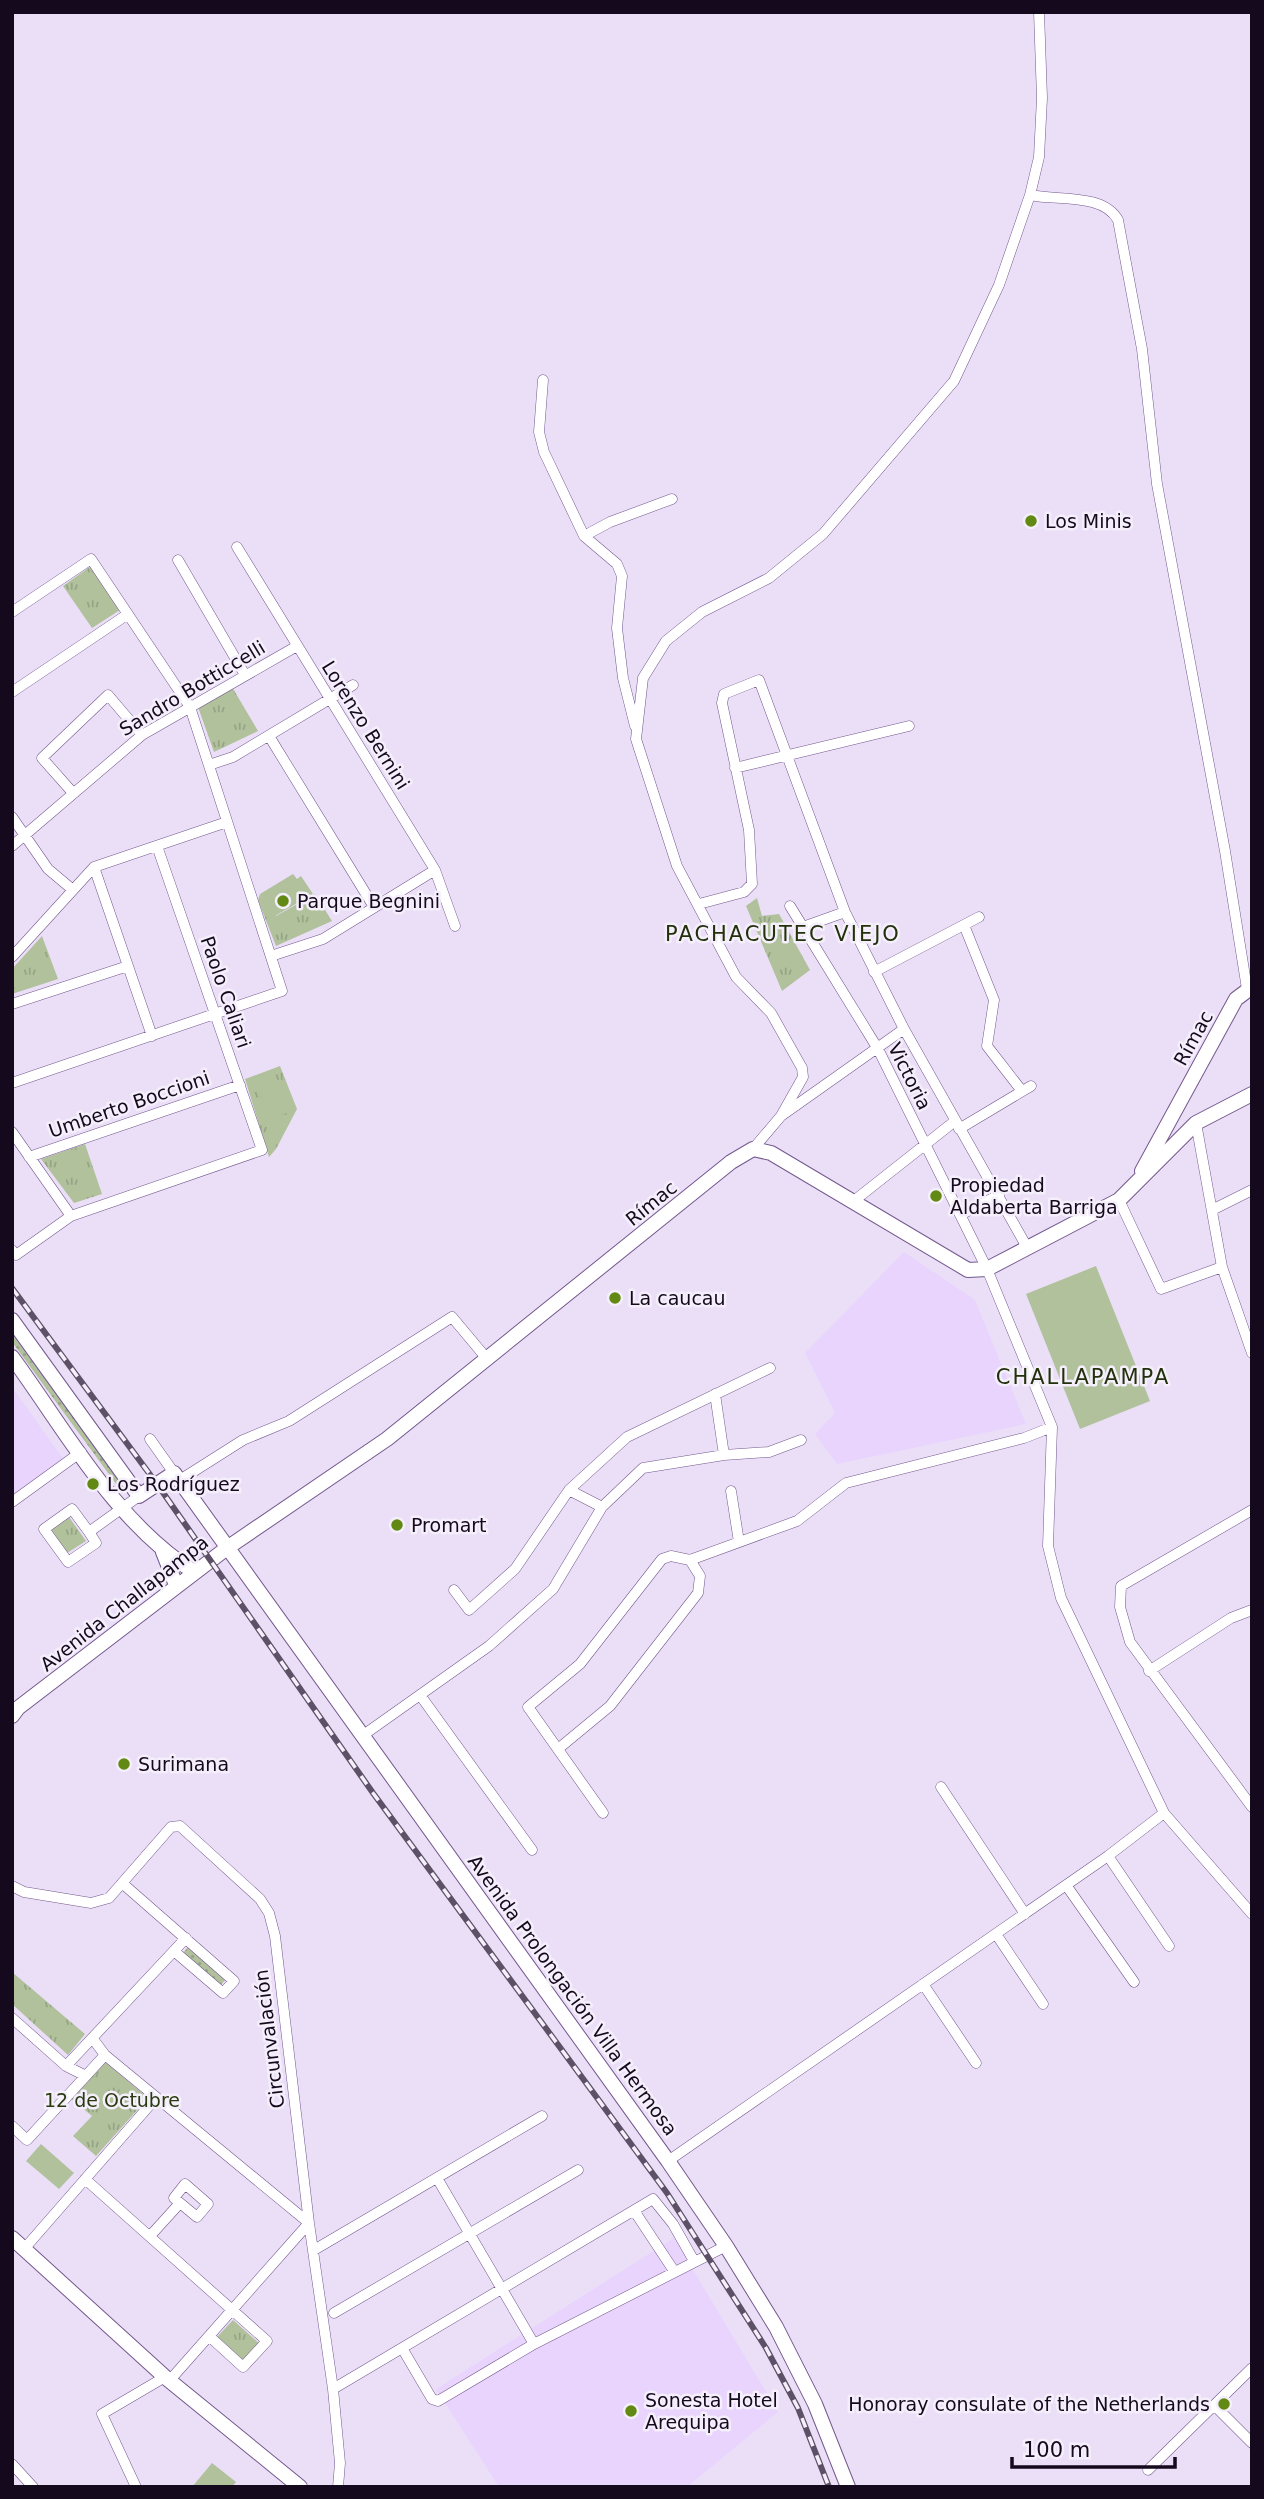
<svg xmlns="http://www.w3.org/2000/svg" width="1264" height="2499" font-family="'DejaVu Sans',sans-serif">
  <defs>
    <pattern id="grass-dots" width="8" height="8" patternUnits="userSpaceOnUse" patternTransform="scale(1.75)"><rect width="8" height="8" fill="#b0c19c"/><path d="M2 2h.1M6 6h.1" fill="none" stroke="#96a486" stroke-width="1.8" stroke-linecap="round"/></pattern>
    <pattern id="park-tufts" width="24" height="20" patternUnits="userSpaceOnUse" patternTransform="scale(1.75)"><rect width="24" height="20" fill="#b0c19c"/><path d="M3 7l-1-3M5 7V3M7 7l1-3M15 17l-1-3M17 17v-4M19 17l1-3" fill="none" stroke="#96a486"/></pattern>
  </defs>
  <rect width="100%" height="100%" fill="#ebdff8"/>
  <!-- built -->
  <path fill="#e8d4fd" d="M904,1252l71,48 51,124 -189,40 -22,-30 20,-21 -30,-60z
    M12,1387l52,73 -52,37z
    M674,2238l104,174 -91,75h-188l-63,-98z"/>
  <!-- grass -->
  <path fill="url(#grass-dots)" d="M12,1334l114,155 -4,3 -110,-150z
    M188,1947l37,33 -4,5 -38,-32z"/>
  <!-- park -->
  <path fill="url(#park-tufts)" d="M91,566l29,44 -28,18 -29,-42z
    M232,687l26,44 -44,21 -16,-45z
    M260,894l16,22 39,-22 17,27 -56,25 -18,-46z
    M757,898l5,18 17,-2 31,56 -28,21 -36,-85z
    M42,936l16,43 -46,15v-25z
    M280,1066l17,43 -21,40 -7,8 -24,-78z
    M85,1144l17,50 -28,9 -33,-44z
    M69,1517l17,24 -19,12 -16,-23z
    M12,1972l73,62 -17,21 -56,-51z
    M104,2061l44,37 -52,58 -23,-20 19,-20 -22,-18z
    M233,2320l27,24 -17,19 -27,-25z"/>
  <!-- pitch -->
  <path fill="#b0c19c" d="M293,874l4,5 4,-3 12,18 -38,22 -15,-22z
    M274,1072l16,40 -22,7 -14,-41z
    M1096,1266l54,135 -70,28 -54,-135z
    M41,2144l33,29 -15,16 -33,-28z
    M212,2463l24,19 -4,5h-40z"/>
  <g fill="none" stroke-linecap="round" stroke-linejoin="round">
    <defs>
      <path id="street" d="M1030,195c28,6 73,-2 88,25l24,129 15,135 68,367 22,138
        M543,380l-4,52 5,20 40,84 33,28 5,12 -5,52 6,50 12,48
        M584,536l26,-14 62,-23
        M237,547l198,323 20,56
        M178,560l67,115
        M12,612l79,-53 99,148 92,284 -270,92
        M12,692l116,-78
        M269,736l105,171
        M209,765l24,-8 120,-72
        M735,768l174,-42
        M73,793l-31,-35 66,-63 34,40
        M12,817l36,52 25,21
        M12,846l130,-111 155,-89
        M94,867l58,169
        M699,904l45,-12 8,-8 -3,-54 -27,-127 2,-9 35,-14 86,232 59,117 124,220
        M790,906l88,143 109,220 65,158 -4,119 13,52 103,215 88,101
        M964,925l30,75 -7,46 35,45
        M803,927l42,-15
        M271,956l52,-17 112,-69
        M12,957l82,-90 133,-45
        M874,972l105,-55
        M12,1004l116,-38
        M781,1116l22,-39 -1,-9 -31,-55 -35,-36 -59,-111 -41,-127 7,-61 23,-37 36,-29 67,-34 54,-44 131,-153 45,-96 31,-90 9,-38 3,-59 -3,-86
        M1196,1123l26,144 30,86
        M959,1129l72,-43
        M12,1132l59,84
        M753,1149l28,-33 123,-87
        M29,1157l211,-72
        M855,1200l100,-79
        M1119,1200l42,89 61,-22
        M1212,1210l40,-20
        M960,1215l39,-20
        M12,1250l4,5 55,-39 191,-66 -105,-304
        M715,1394l9,61
        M150,1439l24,34
        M180,1480l63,-40 46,-19 163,-104 36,43
        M569,1490l33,17
        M731,1491l8,51
        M12,1502l69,-50
        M1252,1510l-131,76 -1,21 10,35 122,165
        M89,1532l7,11 -28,19 -24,-33 28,-20 17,23 50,-36
        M690,1560l107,-39 49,-38 178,-45 28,-11
        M454,1590l15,20 46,-41 54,-79 58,-53 143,-69
        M1149,1671l82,-53 21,-8
        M420,1695l112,155
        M362,1736l127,-90 64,-57 49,-82 41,-39 81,-13 45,-3 32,-12
        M558,1749l52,-43 88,-113 2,-17 -10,-16 -19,-4 -9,3 -82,105 -52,43 75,106
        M941,1787l84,127
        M1108,1856l61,90
        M122,1883l112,98 -11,12 -49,-42
        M1066,1885l68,97
        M12,1886l12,6 67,11 18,-5 62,-71 9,-1 80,73 9,14 6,23 34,287 24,166 7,74 -2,24
        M996,1934l47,70
        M923,1984l53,79
        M12,2018l54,48 20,10
        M93,2039l12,16 204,168
        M66,2066l120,-128
        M12,2126l15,14 78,-85
        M668,2161l440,-305 56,-43
        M437,2178l97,166
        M85,2179l182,162 -24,26 -34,-31
        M185,2184l23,20 -11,13 -23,-19z
        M635,2212l39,59
        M150,2236l30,-33
        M24,2249l132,-151
        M314,2250l228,-134
        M334,2313l244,-143
        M402,2348l30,51 6,2 96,-57 192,-98
        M170,2380l139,-157
        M333,2389l320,-190 20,25 21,37
        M1214,2405l38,38
        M12,2464l21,23
        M1148,2470l104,-102
        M136,2487l-34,-73 63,-37"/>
      <path id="secondary" d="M1142,1171l94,-172 16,-12
        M12,1320l127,176 35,-23 494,688 58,85 50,81 39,77 33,83
        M12,1357c55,75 102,164 182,215
        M163,1552l13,33
        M12,1716l6,-8 209,-160 160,-109 344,-277 22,-13 18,4 197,117 19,-1 132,-69 77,-77 56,-29
        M12,2238l153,139 135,110"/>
    </defs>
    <!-- street casing -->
    <use href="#street" stroke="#74588e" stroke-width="11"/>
    <!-- secondary casing -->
    <use href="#secondary" stroke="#74588e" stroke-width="16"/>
    <!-- street -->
    <use href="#street" stroke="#fff" stroke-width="10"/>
    <!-- secondary -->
    <use href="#secondary" stroke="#fff" stroke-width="14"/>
    <defs>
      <path id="rail" d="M12,1288l145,196 216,309 294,400 99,155 32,60 31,79"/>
    </defs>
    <!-- rail casing -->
    <use href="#rail" stroke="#5d5168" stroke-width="6"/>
    <!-- rail -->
    <use href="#rail" stroke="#f5effb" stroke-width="3.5" stroke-dasharray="10" stroke-linecap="butt"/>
  </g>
  <!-- markers -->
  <g fill="#628913" stroke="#f5effb" stroke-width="2.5">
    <circle cx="1031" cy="521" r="7"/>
    <circle cx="283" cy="901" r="7"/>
    <circle cx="936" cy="1196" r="7"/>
    <circle cx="615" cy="1298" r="7"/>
    <circle cx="93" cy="1484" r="7"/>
    <circle cx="397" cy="1525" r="7"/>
    <circle cx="124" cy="1764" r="7"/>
    <circle cx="1224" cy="2404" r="7"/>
    <circle cx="631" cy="2411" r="7"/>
  </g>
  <g text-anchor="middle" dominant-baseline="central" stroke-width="5" stroke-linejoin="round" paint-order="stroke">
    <!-- poi labels -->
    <g font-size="19" fill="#15091e" stroke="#f5effb" text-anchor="start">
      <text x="1045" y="521">Los Minis</text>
      <text x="297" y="901">Parque Begnini</text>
      <text x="950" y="1185">Propiedad<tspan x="950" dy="22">Aldaberta Barriga</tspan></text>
      <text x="629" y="1298">La caucau</text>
      <text x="107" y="1484">Los Rodríguez</text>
      <text x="411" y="1525">Promart</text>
      <text x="138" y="1764">Surimana</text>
      <text x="645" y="2400">Sonesta Hotel<tspan x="645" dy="22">Arequipa</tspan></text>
      <text x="1210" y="2404" text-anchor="end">Honoray consulate of the Netherlands</text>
    </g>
    <!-- street labels -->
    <g font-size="19" fill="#15091e" stroke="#f5effb">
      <text transform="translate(192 688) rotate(-31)">Sandro Botticcelli</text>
      <text transform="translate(366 725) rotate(58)">Lorenzo Bernini</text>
      <text transform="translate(226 992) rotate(71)">Paolo Caliari</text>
      <text transform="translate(1193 1038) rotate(-61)">Rímac</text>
      <text transform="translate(910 1076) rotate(63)">Victoria</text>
      <text transform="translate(129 1104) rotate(-19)">Umberto Boccioni</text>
      <text transform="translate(651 1203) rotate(-39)">Rímac</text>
      <text transform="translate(124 1603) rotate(-38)">Avenida Challapampa</text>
      <text transform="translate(573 1995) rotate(54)">Avenida Prolongación Villa Hermosa</text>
      <text transform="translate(269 2039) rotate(-97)">Circunvalación</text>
    </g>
    <!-- park labels -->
    <g font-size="19" fill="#2a3a10" stroke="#f5effb">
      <text x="112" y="2100">12 de Octubre</text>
    </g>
    <!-- neighbourhood labels -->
    <g font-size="21" letter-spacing="2" fill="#22300c" stroke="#f5effb">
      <text x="783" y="934">PACHACUTEC VIEJO</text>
      <text x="1083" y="1377">CHALLAPAMPA</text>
    </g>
  </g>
  <!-- border -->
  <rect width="1264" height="2499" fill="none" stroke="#15091e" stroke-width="28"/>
  <!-- scale -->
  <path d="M1012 2457v10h163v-10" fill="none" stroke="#15091e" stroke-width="3.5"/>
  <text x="1023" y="2457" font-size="21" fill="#15091e" stroke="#f5effb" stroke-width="5" paint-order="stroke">100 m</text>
</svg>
